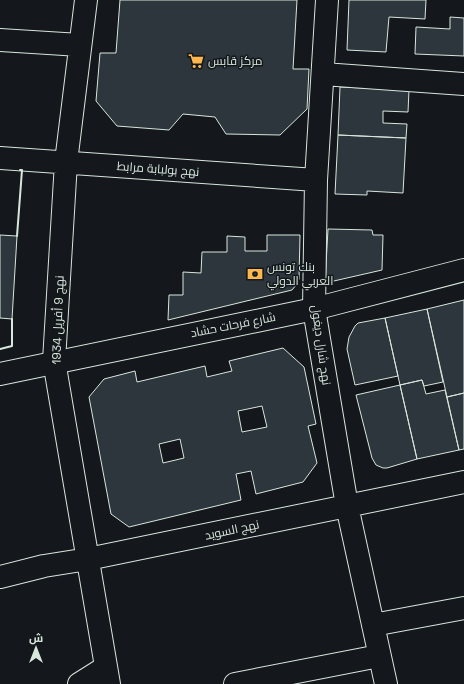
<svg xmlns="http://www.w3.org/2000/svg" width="464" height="684" font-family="'Space Grotesk',Cairo,sans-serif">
  <rect width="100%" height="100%" fill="#14181c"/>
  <!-- building -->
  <path fill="#2c363c" stroke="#d8e6dc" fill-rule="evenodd" d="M120,0h177l-4,69h16l-2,40 -27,26 -54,-1 -11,-17 -32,-3 -14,16 -52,-4 -21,-25 4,-48h16z
    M349,0h77l-1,19 -36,-2 -3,35 -39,-2z
    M450,17l14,1v38l-49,-2 1,-27 34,2z
    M340,87l69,3 -1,22 -25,-1v12l24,1 -1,14 -68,-3z
    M338,135l68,3 -3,55 -36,-2v4l-32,-1z
    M328,229l44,1 1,5h10l-1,35 -57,13z
    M0,235l17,1 -5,83 -12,-1z
    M267,235h33l-1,44 -2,5 -5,6 -124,30 1,-25h14v-23l18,1 1,-21h25v-16l18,1v14h22z
    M464,300v93l-17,4 -20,-88z
    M427,309l16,73 -19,4 -2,-6 -22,5 -15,-67z
    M385,318l13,58 -43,9 -8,-36 2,-12 6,-11 3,-3z
    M283,348l21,19 12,57 -8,2 9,37 -14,19 -47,12 -5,-23 -15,3 5,26 -112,27 -18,-13 -22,-117 15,-18 31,-8 2,11 68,-16 2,11 25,-6 -3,-10zM262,406l5,21 -25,5 -4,-21zM180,439l4,19 -21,5 -4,-19z
    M422,380l4,14 19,-4 14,60 -42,9 -17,-74z
    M400,385l17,74 -30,9h-4l-7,-3 -4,-7 -16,-63z
    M464,393v56l-5,1 -12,-53z"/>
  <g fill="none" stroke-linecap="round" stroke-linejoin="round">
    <defs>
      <path id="street" d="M86,0l-20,162 -12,199 55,323
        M327,0l-11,180 -2,129 33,197 39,178
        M0,40l80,5
        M323,74l141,10
        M0,158l316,22
        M0,577l44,-11 44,-7 376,-77
        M373,625l91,-17
        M79,684l27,-17
        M235,684l144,-28"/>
      <path id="secondary" d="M0,374l314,-65 150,-39"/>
    </defs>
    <!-- street casing -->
    <use href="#street" stroke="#d8e6dc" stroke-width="24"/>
    <!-- secondary casing -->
    <use href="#secondary" stroke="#d8e6dc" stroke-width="24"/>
    <!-- street -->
    <use href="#street" stroke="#14181c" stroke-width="22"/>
    <!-- secondary -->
    <use href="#secondary" stroke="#14181c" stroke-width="22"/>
    <!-- wall -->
    <path stroke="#d8e6dc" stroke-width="2" d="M17,236l5,-66h-2
      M0,349l12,-3v-27"/>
  </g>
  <!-- icons -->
  <defs>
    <symbol id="supermarket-bare" viewBox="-9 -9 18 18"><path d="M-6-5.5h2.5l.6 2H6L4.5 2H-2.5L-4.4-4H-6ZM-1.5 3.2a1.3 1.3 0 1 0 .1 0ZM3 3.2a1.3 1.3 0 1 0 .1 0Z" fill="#ffb74d" stroke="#14181c" stroke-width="2.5" paint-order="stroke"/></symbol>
    <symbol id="bank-bare" viewBox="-9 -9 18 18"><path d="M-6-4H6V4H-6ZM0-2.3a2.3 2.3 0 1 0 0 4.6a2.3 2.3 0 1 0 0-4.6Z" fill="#ffb74d" stroke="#14181c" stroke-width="2.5" paint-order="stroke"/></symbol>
  </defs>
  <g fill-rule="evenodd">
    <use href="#supermarket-bare" x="185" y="50" width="22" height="22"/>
    <use href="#bank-bare" x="244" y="263" width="22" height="22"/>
  </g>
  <g text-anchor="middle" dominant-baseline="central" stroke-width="3" stroke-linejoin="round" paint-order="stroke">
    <!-- poi labels -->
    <g font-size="12" fill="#d8e6dc" stroke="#14181c" text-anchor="start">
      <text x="208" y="61">مركز قابس</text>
      <text x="267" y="267">بنك تونس<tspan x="267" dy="14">العربي الدولي</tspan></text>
    </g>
    <!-- street labels -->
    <g font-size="12" fill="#d8e6dc" stroke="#14181c">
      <text transform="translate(158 169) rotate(4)">نهج بولبابة مرابط</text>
      <text transform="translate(58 320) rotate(-88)">نهج 9 أفريل 1934</text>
      <text transform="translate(233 325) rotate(-11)">شارع فرحات حشاد</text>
      <text transform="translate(321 345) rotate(82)">نهج شارل ديغول</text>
      <text transform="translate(232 530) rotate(-12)">نهج السويد</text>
    </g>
  </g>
  <!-- north arrow -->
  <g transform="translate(36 648)" stroke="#14181c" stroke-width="3" paint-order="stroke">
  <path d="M0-3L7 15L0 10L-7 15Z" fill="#d8e6dc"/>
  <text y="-6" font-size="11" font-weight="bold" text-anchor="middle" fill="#d8e6dc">ش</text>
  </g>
</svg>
